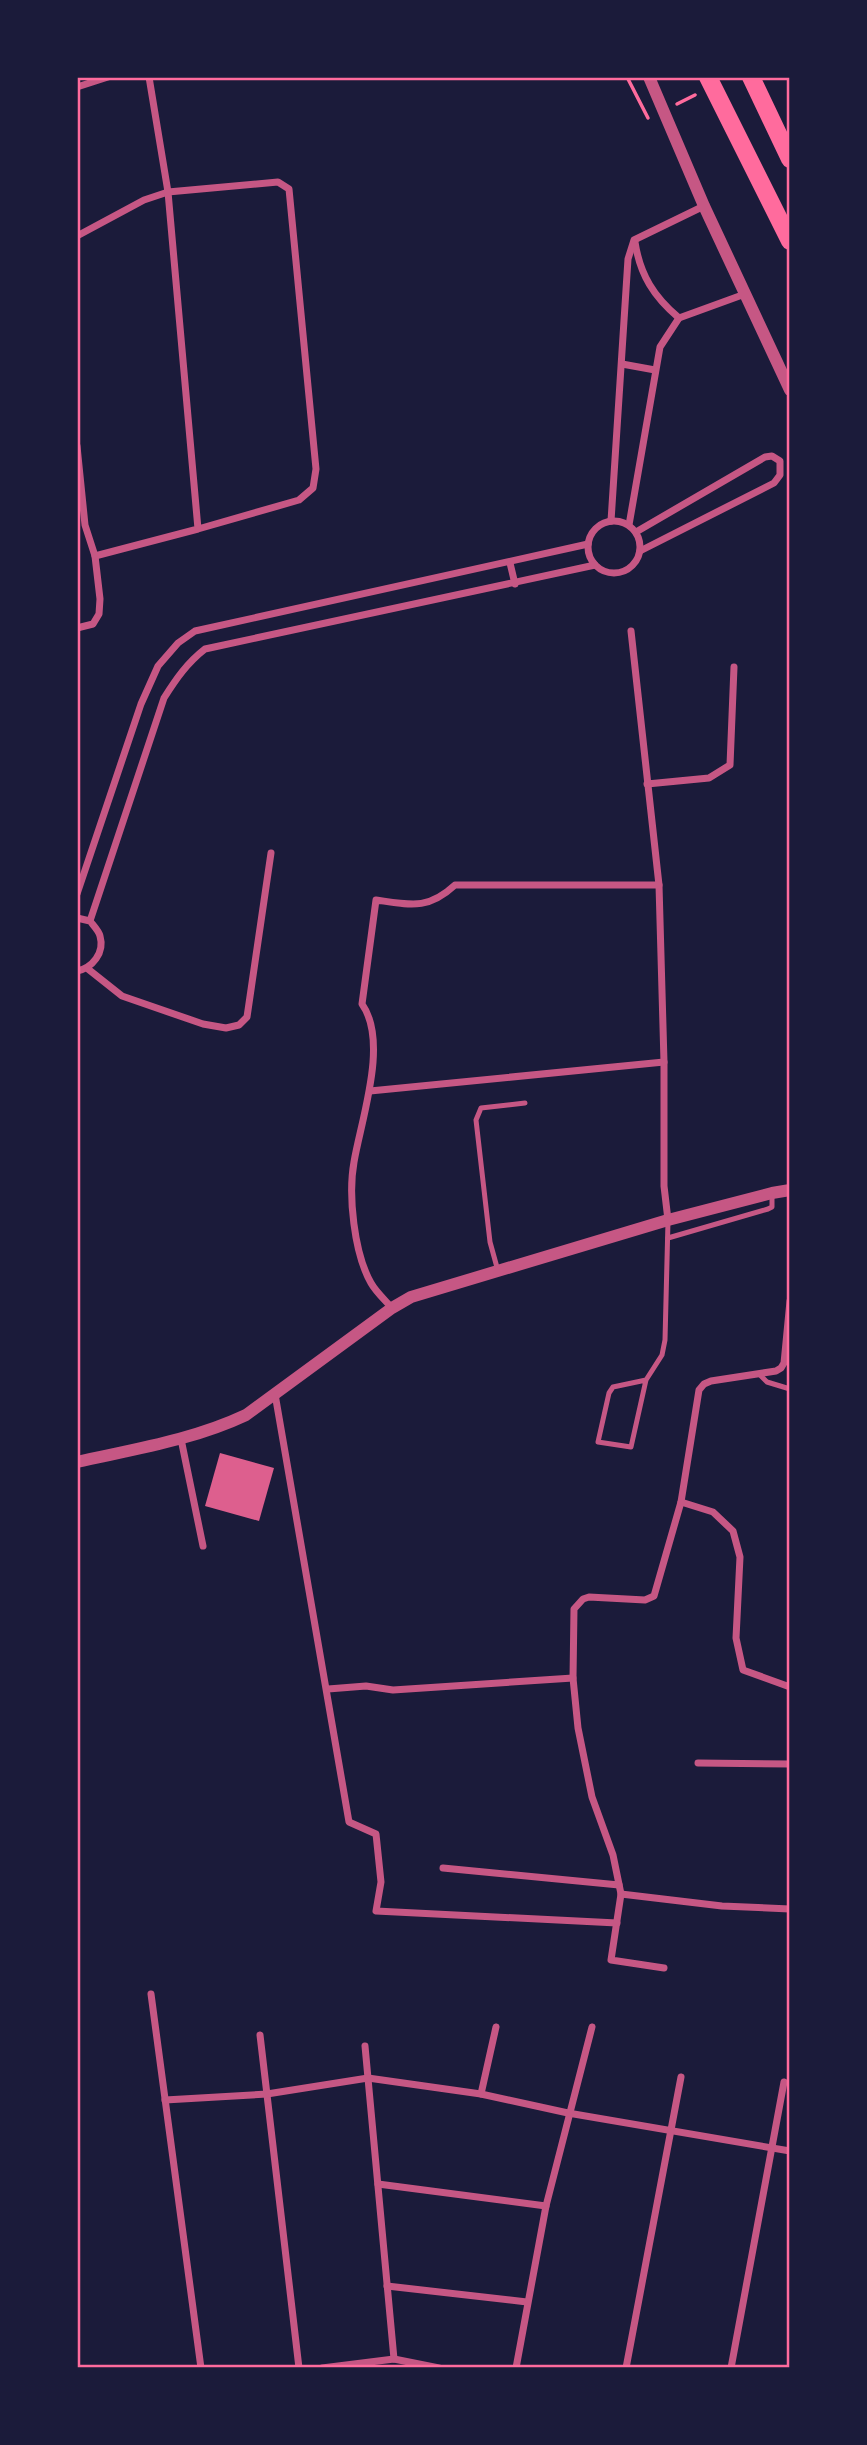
<svg xmlns="http://www.w3.org/2000/svg" width="867" height="2445" viewBox="0 0 867 2445" font-family="Cabin,sans-serif">
  <style>
    .building { fill: #dd5f8e }
    .lines { fill: none; stroke-linecap: round; stroke-linejoin: round }
    .path { stroke: #ff6b9d; stroke-width: 3.5 }
    .service { stroke: #c65784; stroke-width: 5 }
    .minor { stroke: #c65784; stroke-width: 7 }
    .tertiary { stroke: #c65784; stroke-width: 12 }
    .motorway { stroke: #ff6b9d; stroke-width: 18 }
    .neatline { fill: none; stroke: #ff6b9d; stroke-width: 2.5 }
  </style>
  <rect width="100%" height="100%" fill="#1b1b3a"/>
  <!-- building -->
  <polygon class="building" points="220,1453 274,1468 259,1521 205,1506"/>
  <g class="lines">
    <!-- path -->
    <g class="path">
      <polyline points="627,77 648,118"/>
      <polyline points="677,104 695,95"/>
    </g>
    <!-- service -->
    <g class="service">
      <polyline points="668,1238 768,1209 772,1207 772,1193"/>
      <polyline points="498,1271 490,1242 476,1120 481,1108 525,1103"/>
      <polyline points="759,1374 767,1382 790,1389"/>
      <polyline points="646,1380 613,1387 609,1393 598,1442 631,1447 646,1380 662,1355 665,1340 668,1221"/>
    </g>
    <!-- minor -->
    <g class="minor">
      <polyline points="77,87 108,77"/>
      <polyline points="77,236 144,200 168,192 149,77"/>
      <path d="M635,242C640,275 654,297 679,318"/>
      <polyline points="622,364 655,370"/>
      <polyline points="77,446 85,525 95,556 100,599 99,614 93,624 77,628"/>
      <polyline points="611,521 628,259 634,240 704,206"/>
      <circle cx="614" cy="547" r="26"/>
      <polyline points="629,525 660,347 679,318 745,294"/>
      <polyline points="636,532 765,457 772,456 780,461 780,475 774,483 640,551"/>
      <polyline points="95,556 198,529 168,192 278,182 289,189 316,469 313,488 299,500 198,529"/>
      <polyline points="510,563 515,584"/>
      <polyline points="631,631 659,885 664,1062 664,1186 668,1220"/>
      <polyline points="647,784 709,778 730,765 734,667"/>
      <polyline points="77,894 141,704 158,666 178,643 195,631 588,544"/>
      <path d="M77,918L90,921C93,925 99,931 100,936C105,953 92,968 77,971"/>
      <path d="M90,921L164,698C176,679 187,663 205,649L595,565"/>
      <polyline points="88,969 122,996 203,1024 226,1028 239,1025 247,1017 271,853"/>
      <polyline points="370,1091 664,1062"/>
      <path d="M392,1308C385,1300 376,1292 371,1283C354,1253 348,1195 354,1162C361,1120 389,1042 362,1004L376,900C411,905 428,910 455,885H659"/>
      <polyline points="275,1394 349,1822 376,1834 381,1882 376,1911 617,1923"/>
      <polyline points="181,1439 203,1546"/>
      <polyline points="681,1502 713,1512 733,1531 740,1557 736,1638 743,1670 790,1687"/>
      <polyline points="328,1689 366,1686 393,1690 573,1678"/>
      <polyline points="698,1763 790,1764"/>
      <polyline points="443,1868 619,1885"/>
      <polyline points="621,1894 722,1906 790,1909"/>
      <polyline points="664,1968 611,1960 621,1894 613,1855 592,1797 578,1728 573,1678 574,1609 583,1599 589,1597 645,1600 654,1596 681,1502 699,1390 704,1384 711,1381 776,1371 781,1368 784,1363 790,1301"/>
      <polyline points="151,1994 201,2368"/>
      <polyline points="260,2035 299,2368"/>
      <polyline points="365,2046 394,2359"/>
      <polyline points="481,2094 496,2027"/>
      <polyline points="165,2100 267,2094 368,2078 481,2094 568,2113 790,2151"/>
      <polyline points="378,2184 546,2206"/>
      <polyline points="387,2286 527,2302"/>
      <polyline points="322,2368 394,2359 439,2368"/>
      <polyline points="516,2368 546,2206 592,2027"/>
      <polyline points="626,2368 681,2077"/>
      <polyline points="731,2368 784,2082"/>
    </g>
    <!-- tertiary -->
    <g class="tertiary">
      <polyline points="649,77 704,206 790,390"/>
      <path d="M77,1462C135,1449 193,1440 246,1415L392,1308L411,1297L668,1220L772,1193L790,1190"/>
    </g>
    <!-- motorway -->
    <g class="motorway">
      <polyline points="708,77 790,241"/>
      <polyline points="751,77 790,159"/>
    </g>
  </g>
  <!-- border -->
  <rect width="867" height="2445" fill="none" stroke="#1b1b3a" stroke-width="158"/>
  <rect x="79" y="79" width="709" height="2287" class="neatline"/>
</svg>
